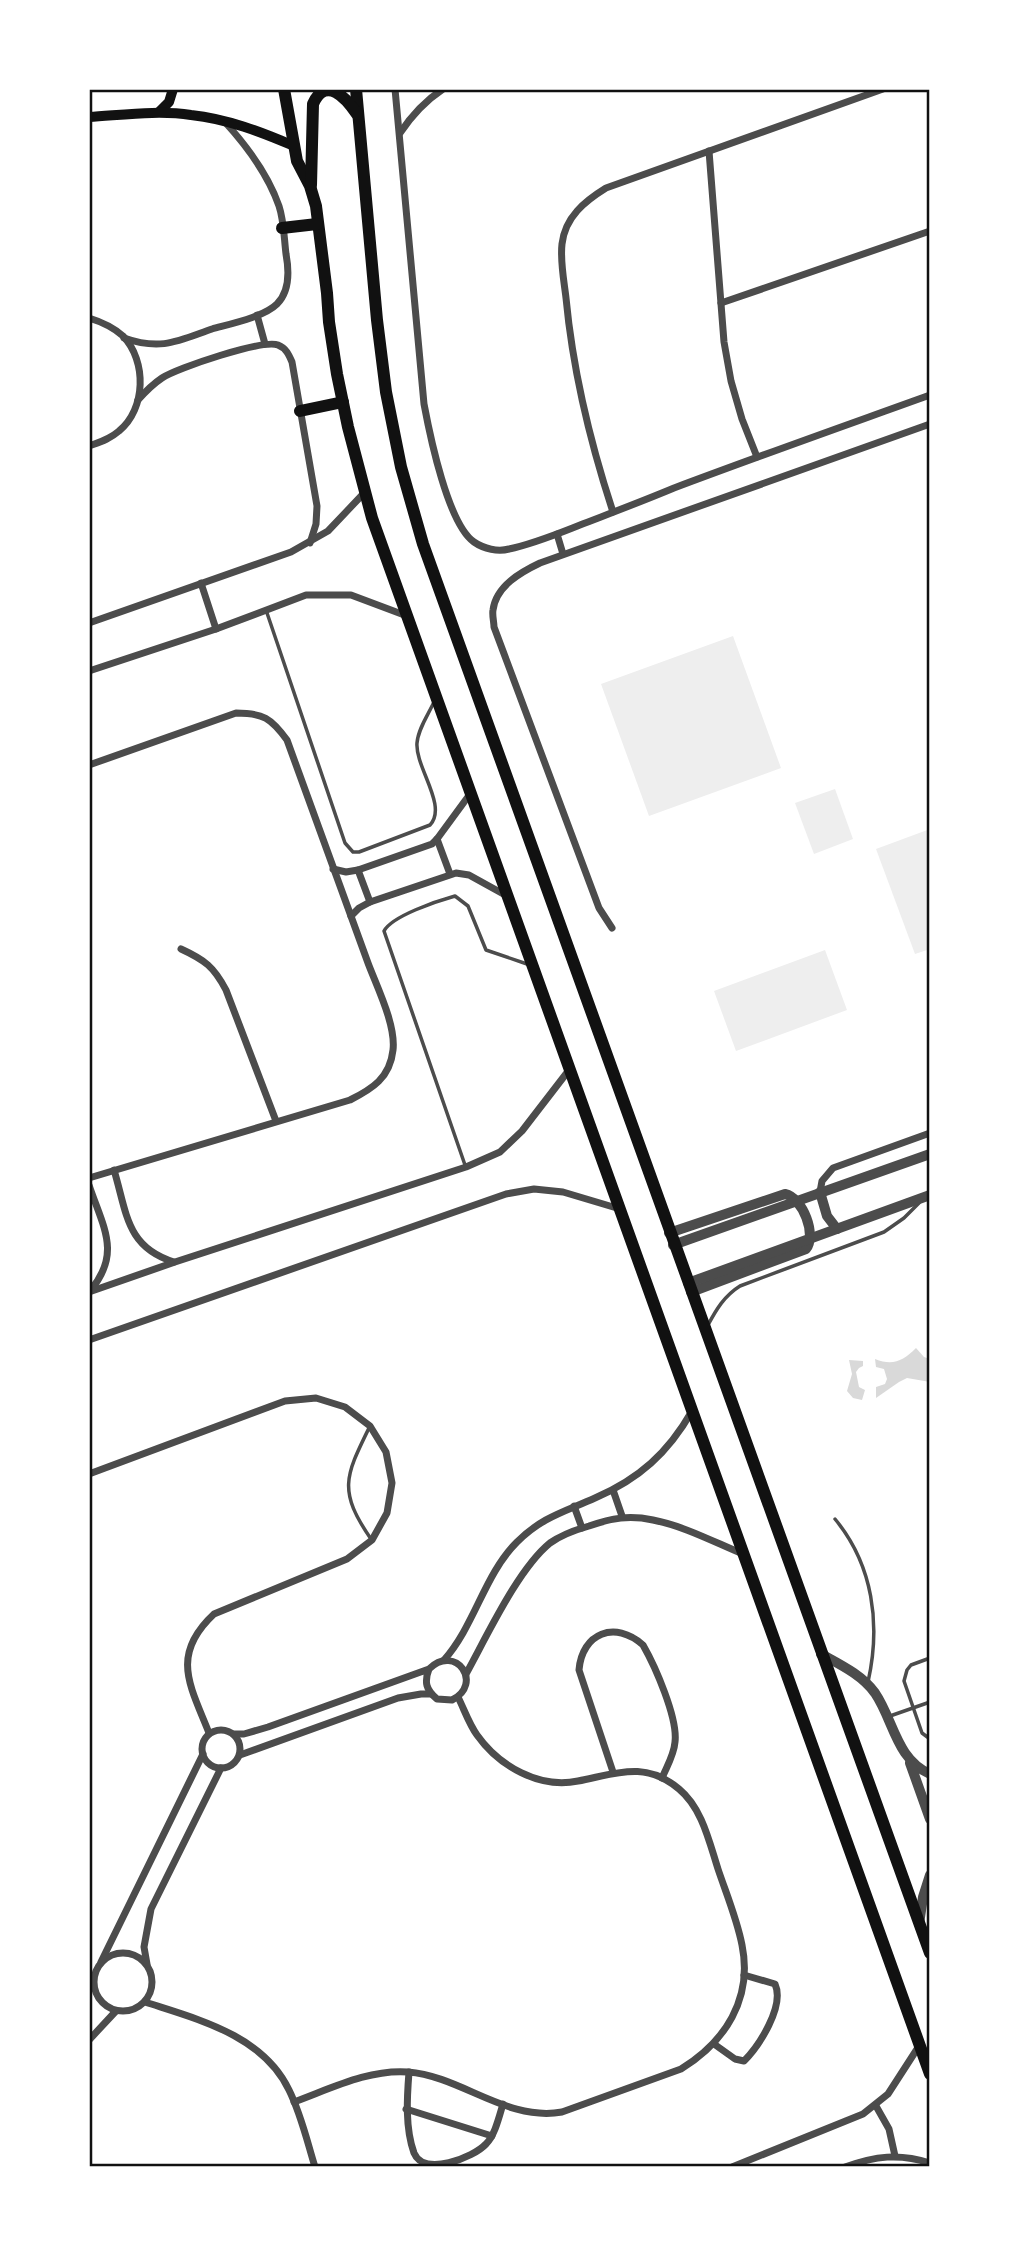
<svg xmlns="http://www.w3.org/2000/svg" width="1019" height="2256" viewBox="0 0 1019 2256" font-family="'PT Sans Narrow',sans-serif">
  <style>
    .green { fill: #eee }
    .water { fill: #d9d9d9 }
    .lines { fill: none; stroke-linecap: round; stroke-linejoin: round }
    .service { stroke: #4c4c4c; stroke-width: 3.5 }
    .minor { stroke: #4c4c4c; stroke-width: 7 }
    .tertiary { stroke: #4c4c4c; stroke-width: 10 }
    .secondary { stroke: #111; stroke-width: 10 }
    .primary { stroke: #111; stroke-width: 12 }
    .neatline { fill: none; stroke: #111; stroke-width: 2.5 }
  </style>
  <rect width="100%" height="100%" fill="#fff"/>
  <!-- green -->
  <g class="green">
    <polygon points="733,636 781,768 649,816 601,684"/>
    <polygon points="835,789 853,839 814,854 795,803"/>
    <polygon points="930,829 930,949 915,954 876,849"/>
    <polygon points="825,950 847,1010 736,1051 714,991"/>
  </g>
  <!-- water -->
  <g class="water">
    <path d="M916,1348L924,1357L930,1359V1382L907,1378L899,1382L876,1398V1387L885,1384L887,1379L884,1369L876,1367L875,1359C893,1366 903,1361 916,1348Z"/>
    <polygon points="849,1360 863,1361 863,1366 859,1368 856,1372 859,1387 865,1390 862,1400 853,1398 847,1391 852,1374"/>
  </g>
  <g class="lines">
    <!-- service -->
    <g class="service">
      <path d="M266,610L345,843L353,852H359L430,825C448,806 415,767 417,743C418,729 428,715 434,702"/>
      <path d="M465,1165L384,931C392,916 437,901 455,896L468,906L486,950L527,964"/>
      <path d="M708,1325C716,1310 724,1296 740,1286L884,1232L904,1218L919,1203"/>
      <path d="M369,1428C345,1477 338,1491 371,1539"/>
      <path d="M835,1519C873,1565 881,1624 868,1682"/>
      <polyline points="930,1658 911,1665 907,1670 904,1681 922,1733 930,1739"/>
      <polyline points="890,1716 930,1702"/>
    </g>
    <!-- minor -->
    <g class="minor">
      <path d="M395,89L424,404C430,436 448,524 474,542C484,549 498,552 509,549C533,544 557,534 580,525C611,513 643,501 674,488C759,456 844,426 930,395"/>
      <path d="M400,133C412,115 425,101 443,89"/>
      <polyline points="709,151 724,342 731,381 742,419 757,457"/>
      <polyline points="721,303 930,231"/>
      <polyline points="257,315 265,344"/>
      <path d="M89,318C102,322 113,327 123,336C147,361 146,409 119,431C110,439 100,442 89,446"/>
      <path d="M124,338C161,351 178,341 212,329C230,324 264,317 277,304C290,291 289,270 286,254C284,238 284,221 279,206C268,174 246,145 224,121"/>
      <path d="M138,400C145,392 153,384 162,378C177,368 263,339 278,345C286,348 289,355 292,362L317,506L316,524L310,543"/>
      <path d="M613,512C590,442 573,372 566,298C564,281 560,261 562,244C565,217 585,201 606,188L883,89"/>
      <polyline points="557,534 563,554"/>
      <polyline points="201,583 216,629"/>
      <polyline points="89,623 291,552 328,531 365,492"/>
      <polyline points="89,671 216,629 306,595 351,595 407,616"/>
      <path d="M89,765L236,713C263,713 271,718 287,740C314,815 341,888 368,963C377,987 396,1025 393,1050C390,1078 372,1089 350,1100L89,1178"/>
      <polyline points="437,839 450,874"/>
      <polyline points="333,869 346,872 358,870 432,844 437,839 470,794"/>
      <polyline points="358,870 370,902"/>
      <polyline points="351,916 359,908 370,902 456,873 469,875 507,896"/>
      <path d="M612,928L599,908L494,627C494,622 492,615 493,610C496,586 521,572 540,563L930,424"/>
      <path d="M181,949C205,960 214,967 226,990L276,1121"/>
      <path d="M114,1170C127,1213 126,1247 174,1262"/>
      <path d="M89,1185C103,1227 122,1253 90,1291"/>
      <polyline points="820,1192 822,1181 833,1168 930,1133"/>
      <polyline points="89,1292 175,1262 466,1167 500,1152 522,1131 569,1070"/>
      <polyline points="89,1340 506,1194 534,1189 563,1192 620,1209"/>
      <path d="M89,1474L285,1401L316,1398L345,1407L370,1426L386,1452L392,1483L387,1513L372,1540L347,1559L214,1614C170,1655 190,1685 209,1733"/>
      <polyline points="613,1490 622,1516"/>
      <polyline points="574,1506 582,1528"/>
      <path d="M444,1660C475,1625 484,1575 517,1542C542,1517 564,1512 595,1498C639,1479 668,1453 692,1411"/>
      <path d="M466,1674C487,1636 518,1569 550,1543C563,1534 575,1530 589,1526C612,1518 629,1515 653,1520C684,1526 714,1542 743,1554"/>
      <circle cx="221" cy="1749" r="19"/>
      <path d="M234,1734H244L268,1727L429,1669C456,1643 484,1684 452,1700L437,1699C426,1690 424,1682 429,1669"/>
      <polyline points="240,1755 398,1698 421,1694 431,1694"/>
      <path d="M613,1772L579,1670C582,1633 615,1620 643,1645C655,1666 678,1718 675,1742C674,1755 667,1766 662,1778"/>
      <circle cx="123" cy="1982" r="29"/>
      <polyline points="101,1962 203,1754"/>
      <polyline points="147,1964 144,1947 151,1909 221,1768"/>
      <path d="M145,2002C197,2019 263,2035 289,2090C301,2114 307,2141 315,2167"/>
      <polyline points="89,2040 116,2011"/>
      <path d="M714,2044L735,2059L744,2061C759,2046 785,2006 775,1984L744,1975"/>
      <path d="M409,2072C407,2097 405,2128 414,2153C424,2177 473,2158 486,2144C495,2135 499,2117 503,2104"/>
      <path d="M294,2102C330,2089 369,2069 408,2072C461,2076 507,2122 562,2112L681,2069C725,2042 753,1999 742,1945C737,1919 726,1893 718,1869C709,1841 702,1808 679,1789C645,1760 615,1774 578,1781C539,1789 499,1766 477,1735C469,1724 464,1709 458,1697"/>
      <polyline points="876,2106 889,2129 895,2156"/>
      <polyline points="406,2109 492,2136"/>
      <polyline points="732,2167 863,2114 888,2094 919,2046"/>
      <path d="M845,2167C875,2156 899,2153 930,2163"/>
    </g>
    <!-- tertiary -->
    <g class="tertiary">
      <polyline points="820,1192 827,1216 837,1229"/>
      <path d="M669,1233L785,1194C803,1198 817,1235 806,1249L691,1292"/>
      <polyline points="673,1245 930,1154"/>
      <polyline points="688,1283 930,1195"/>
      <path d="M821,1654C841,1665 862,1675 875,1693C894,1721 896,1759 930,1774"/>
      <polyline points="910,1763 930,1819"/>
      <polyline points="919,1924 923,1897 930,1875"/>
    </g>
    <!-- secondary -->
    <g class="secondary">
      <polyline points="159,112 169,102 173,89"/>
      <path d="M89,117C123,115 158,110 191,115C228,119 261,132 294,146"/>
    </g>
    <!-- primary -->
    <g class="primary">
      <polyline points="284,89 297,161 310,186 316,206 327,293 329,322 337,374 348,427 372,518 930,2074"/>
      <polyline points="356,89 377,320 386,392 401,467 423,544 930,1953"/>
      <path d="M311,185L313,104C326,75 346,98 357,114"/>
      <polyline points="282,228 317,224"/>
      <polyline points="300,411 343,402"/>
    </g>
  </g>
  <!-- border -->
  <rect width="1019" height="2256" fill="none" stroke="#ffffff" stroke-width="182"/>
  <rect x="91" y="91" width="837" height="2074" class="neatline"/>
</svg>
